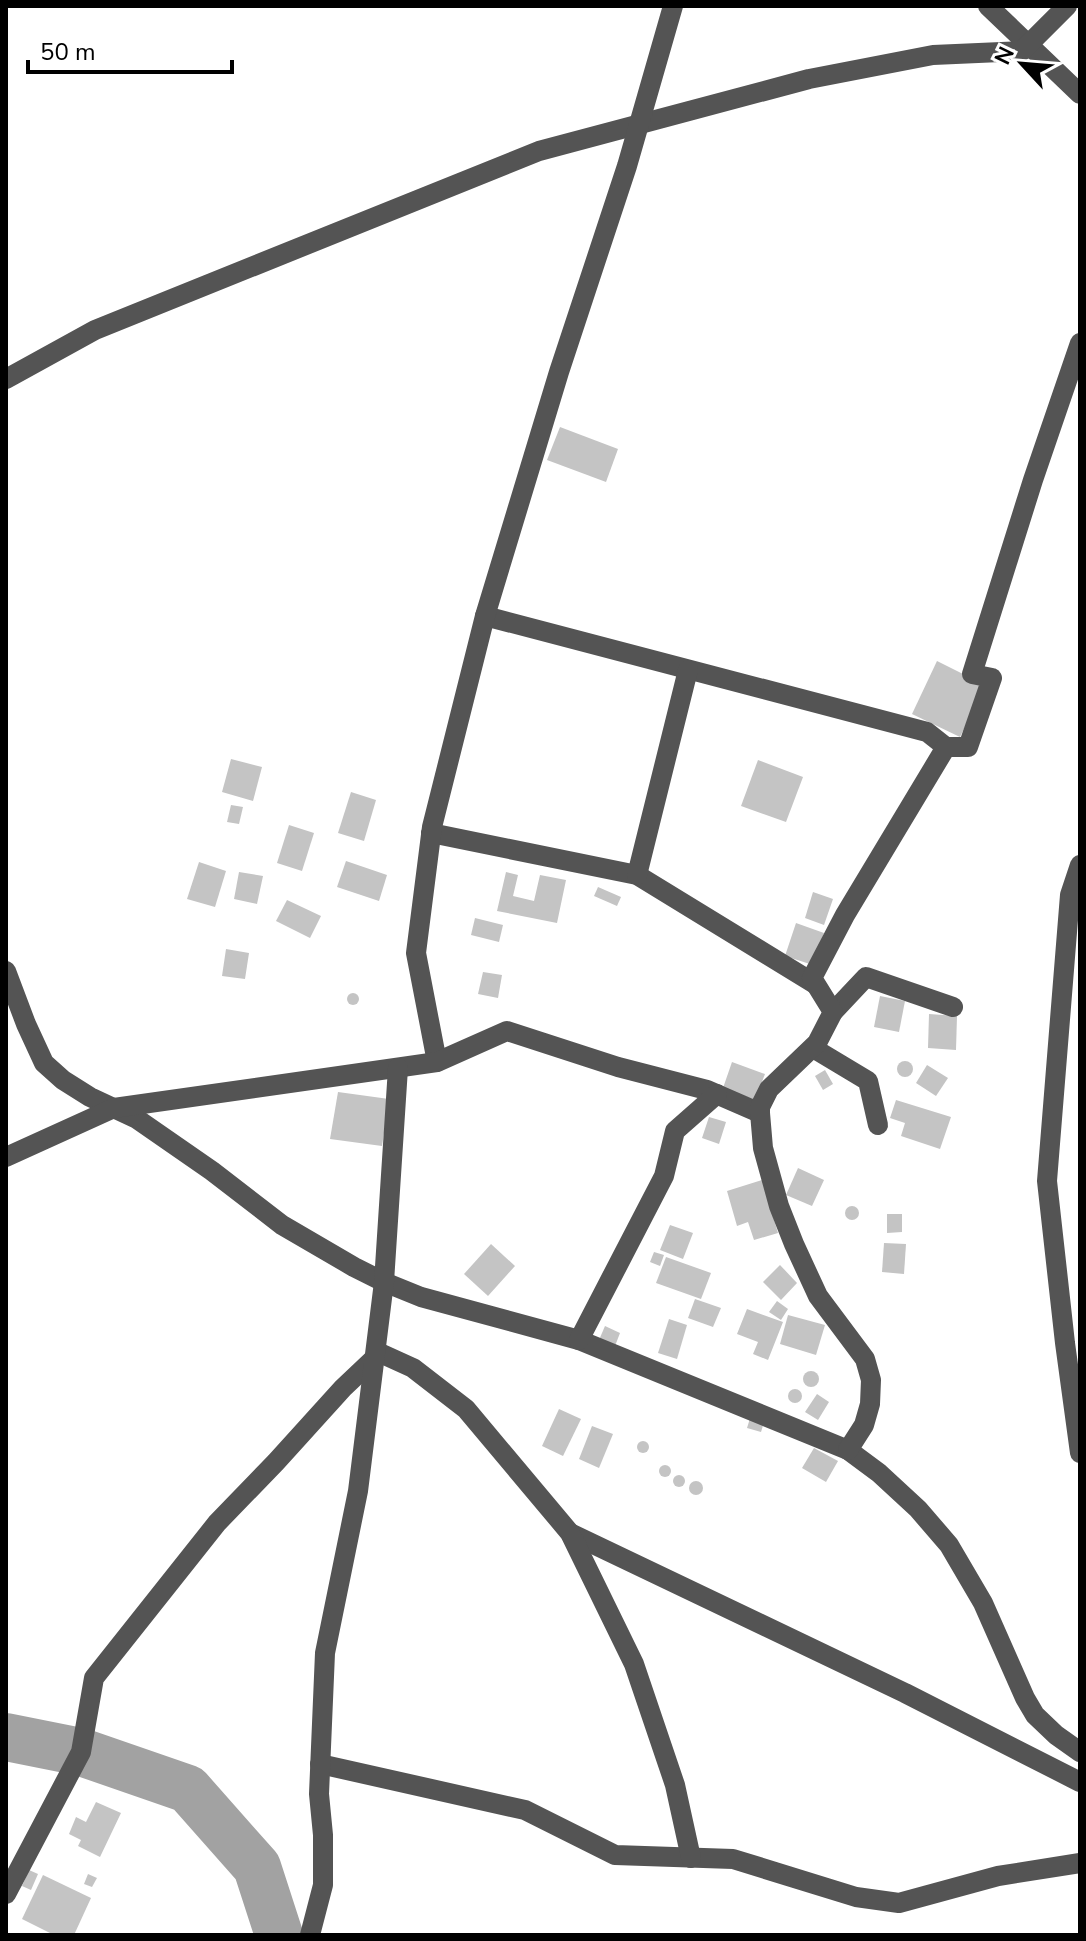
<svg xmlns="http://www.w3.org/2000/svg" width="1086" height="1941" viewBox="0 0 1086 1941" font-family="'Nunito Sans',sans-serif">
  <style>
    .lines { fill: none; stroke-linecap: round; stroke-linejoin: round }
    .river { stroke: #a2a2a2; stroke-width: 48 }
    .building { fill: #c4c4c4 }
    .minor { stroke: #545454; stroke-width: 20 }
  </style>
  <rect width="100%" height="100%" fill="#fff"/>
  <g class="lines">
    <!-- river -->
    <polyline class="river" points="6,1737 81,1752 188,1789 257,1867 279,1935"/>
  </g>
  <!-- building -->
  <g class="building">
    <polygon points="560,427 618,449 606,482 547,460"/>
    <polygon points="937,661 985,685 960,737 912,714"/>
    <polygon points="231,759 262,767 253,801 222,792"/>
    <polygon points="758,760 803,777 786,822 741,806"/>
    <polygon points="351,792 376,800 364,841 338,833"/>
    <polygon points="231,805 243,807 239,824 227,822"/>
    <polygon points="289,825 314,833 302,871 277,863"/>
    <polygon points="346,861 387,875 379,901 337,887"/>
    <polygon points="199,862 226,871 215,907 187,899"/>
    <polygon points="239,872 263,876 257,904 234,899"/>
    <polygon points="506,872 518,875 513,896 534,901 540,875 566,880 557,923 497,911"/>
    <polygon points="598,887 621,897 617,906 594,896"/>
    <polygon points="813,892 833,899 824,925 805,918"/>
    <polygon points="287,900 321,916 310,938 276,921"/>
    <polygon points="475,918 503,925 499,942 471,935"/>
    <polygon points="796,923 824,933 813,965 785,956"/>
    <polygon points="226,949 249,953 245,979 222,976"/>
    <polygon points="483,972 502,975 498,998 478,994"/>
    <circle cx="353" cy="999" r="6"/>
    <polygon points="880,996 905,1001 899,1032 874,1027"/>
    <polygon points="929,1014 957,1016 956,1050 928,1048"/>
    <circle cx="905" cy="1069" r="8"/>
    <polygon points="732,1062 765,1074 755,1100 723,1088"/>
    <polygon points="927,1065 948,1078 936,1096 916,1083"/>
    <polygon points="825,1070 833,1084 823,1090 815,1076"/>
    <polygon points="338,1092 389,1099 382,1146 330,1139"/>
    <polygon points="896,1100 951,1117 940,1149 901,1136 905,1123 890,1118"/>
    <polygon points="709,1117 726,1122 719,1144 702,1138"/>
    <polygon points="798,1168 824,1180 812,1206 786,1195"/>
    <polygon points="762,1180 778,1233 754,1240 748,1222 737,1226 727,1191"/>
    <circle cx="852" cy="1213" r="7"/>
    <polygon points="887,1214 902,1214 902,1232 887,1233"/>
    <polygon points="670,1225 693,1233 683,1259 660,1250"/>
    <polygon points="884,1243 906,1244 904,1274 882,1272"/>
    <polygon points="491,1244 515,1266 488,1296 464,1274"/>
    <polygon points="654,1252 664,1255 660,1266 650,1262"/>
    <polygon points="666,1257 711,1273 701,1299 656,1283"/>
    <polygon points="780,1265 797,1283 781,1300 763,1282"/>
    <polygon points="695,1299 721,1308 713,1327 688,1318"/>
    <polygon points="777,1301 788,1309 781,1320 769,1312"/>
    <polygon points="747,1309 783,1322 768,1360 753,1354 758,1342 737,1334"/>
    <polygon points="788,1315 825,1325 816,1355 780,1344"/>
    <polygon points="669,1319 687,1325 677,1359 658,1353"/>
    <polygon points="605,1326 620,1333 615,1346 599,1340"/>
    <circle cx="811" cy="1379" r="8"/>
    <circle cx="795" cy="1396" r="7"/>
    <polygon points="817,1394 829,1402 818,1420 805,1412"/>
    <polygon points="559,1409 581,1419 563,1456 542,1446"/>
    <polygon points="751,1415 765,1419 761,1432 747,1428"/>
    <polygon points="592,1426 613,1434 599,1468 579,1459"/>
    <circle cx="643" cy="1447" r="6"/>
    <polygon points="814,1448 838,1461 826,1482 802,1468"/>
    <circle cx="665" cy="1471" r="6"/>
    <circle cx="679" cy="1481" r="6"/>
    <circle cx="696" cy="1488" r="7"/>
    <polygon points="96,1802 121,1813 100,1857 78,1846 81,1840 69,1834 76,1817 86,1822"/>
    <polygon points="29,1870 38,1874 31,1890 22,1886"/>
    <polygon points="88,1874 97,1878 92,1887 84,1884"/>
    <polygon points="43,1875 91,1898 74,1935 54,1935 22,1919"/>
  </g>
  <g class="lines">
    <!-- minor -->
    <g class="minor">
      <polyline points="988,6 1080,94"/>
      <polyline points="6,379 95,330 539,151 809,79 933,55 1022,51 1067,6"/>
      <polyline points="485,616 927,732 946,747"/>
      <polyline points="431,833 637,875 815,984"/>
      <polyline points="1080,865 1070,895 1047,1181 1065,1343 1080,1453"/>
      <polyline points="637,875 688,670"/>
      <polyline points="6,971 26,1024 44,1063 63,1080 90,1097 137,1119 212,1171 282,1225 354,1267 384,1282 421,1297 579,1340 848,1450 879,1473 918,1509 949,1545 983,1603 1025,1698 1035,1715 1056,1735 1080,1752"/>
      <polyline points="833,1012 866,977 953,1007"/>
      <polyline points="813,1048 868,1081 878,1125"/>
      <polyline points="437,1062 416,953 432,827 485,616 559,372 627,166 673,6"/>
      <polyline points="6,1157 114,1108 437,1062 507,1031 618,1067 707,1090 760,1113"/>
      <polyline points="579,1340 664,1176 675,1131 717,1094"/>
      <polyline points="848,1450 864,1425 870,1404 871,1380 865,1359 818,1296 794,1244 779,1206 763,1148 760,1113 760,1107 769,1089 817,1043 833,1012 812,978 845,915 946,747 968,747 992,678 972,674 1033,480 1080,343"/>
      <polyline points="570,1533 905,1693 1080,1782"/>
      <polyline points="320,1764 525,1810 615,1855 733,1859 856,1897 899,1903 998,1876 1080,1863"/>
      <polyline points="6,1894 81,1752 94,1678 217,1523 276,1462 343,1388 380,1353 413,1368 466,1409 570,1533 634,1664 675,1785 691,1858"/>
      <polyline points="310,1935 323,1885 323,1835 319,1794 325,1653 358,1491 384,1282 398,1068"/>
    </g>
  </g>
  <!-- border -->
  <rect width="1086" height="1941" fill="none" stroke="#000000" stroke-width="16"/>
  <!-- north arrow -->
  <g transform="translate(1022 64) rotate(296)" stroke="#ffffff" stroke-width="6" paint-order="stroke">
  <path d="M0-6L14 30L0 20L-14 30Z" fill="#000000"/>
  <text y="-12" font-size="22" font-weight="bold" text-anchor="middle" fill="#000000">N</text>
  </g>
  <!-- scale -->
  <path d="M28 60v12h204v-12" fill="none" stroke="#000000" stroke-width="4"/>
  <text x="40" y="60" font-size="24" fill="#000000" stroke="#ffffff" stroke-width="6" paint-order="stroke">50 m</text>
</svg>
